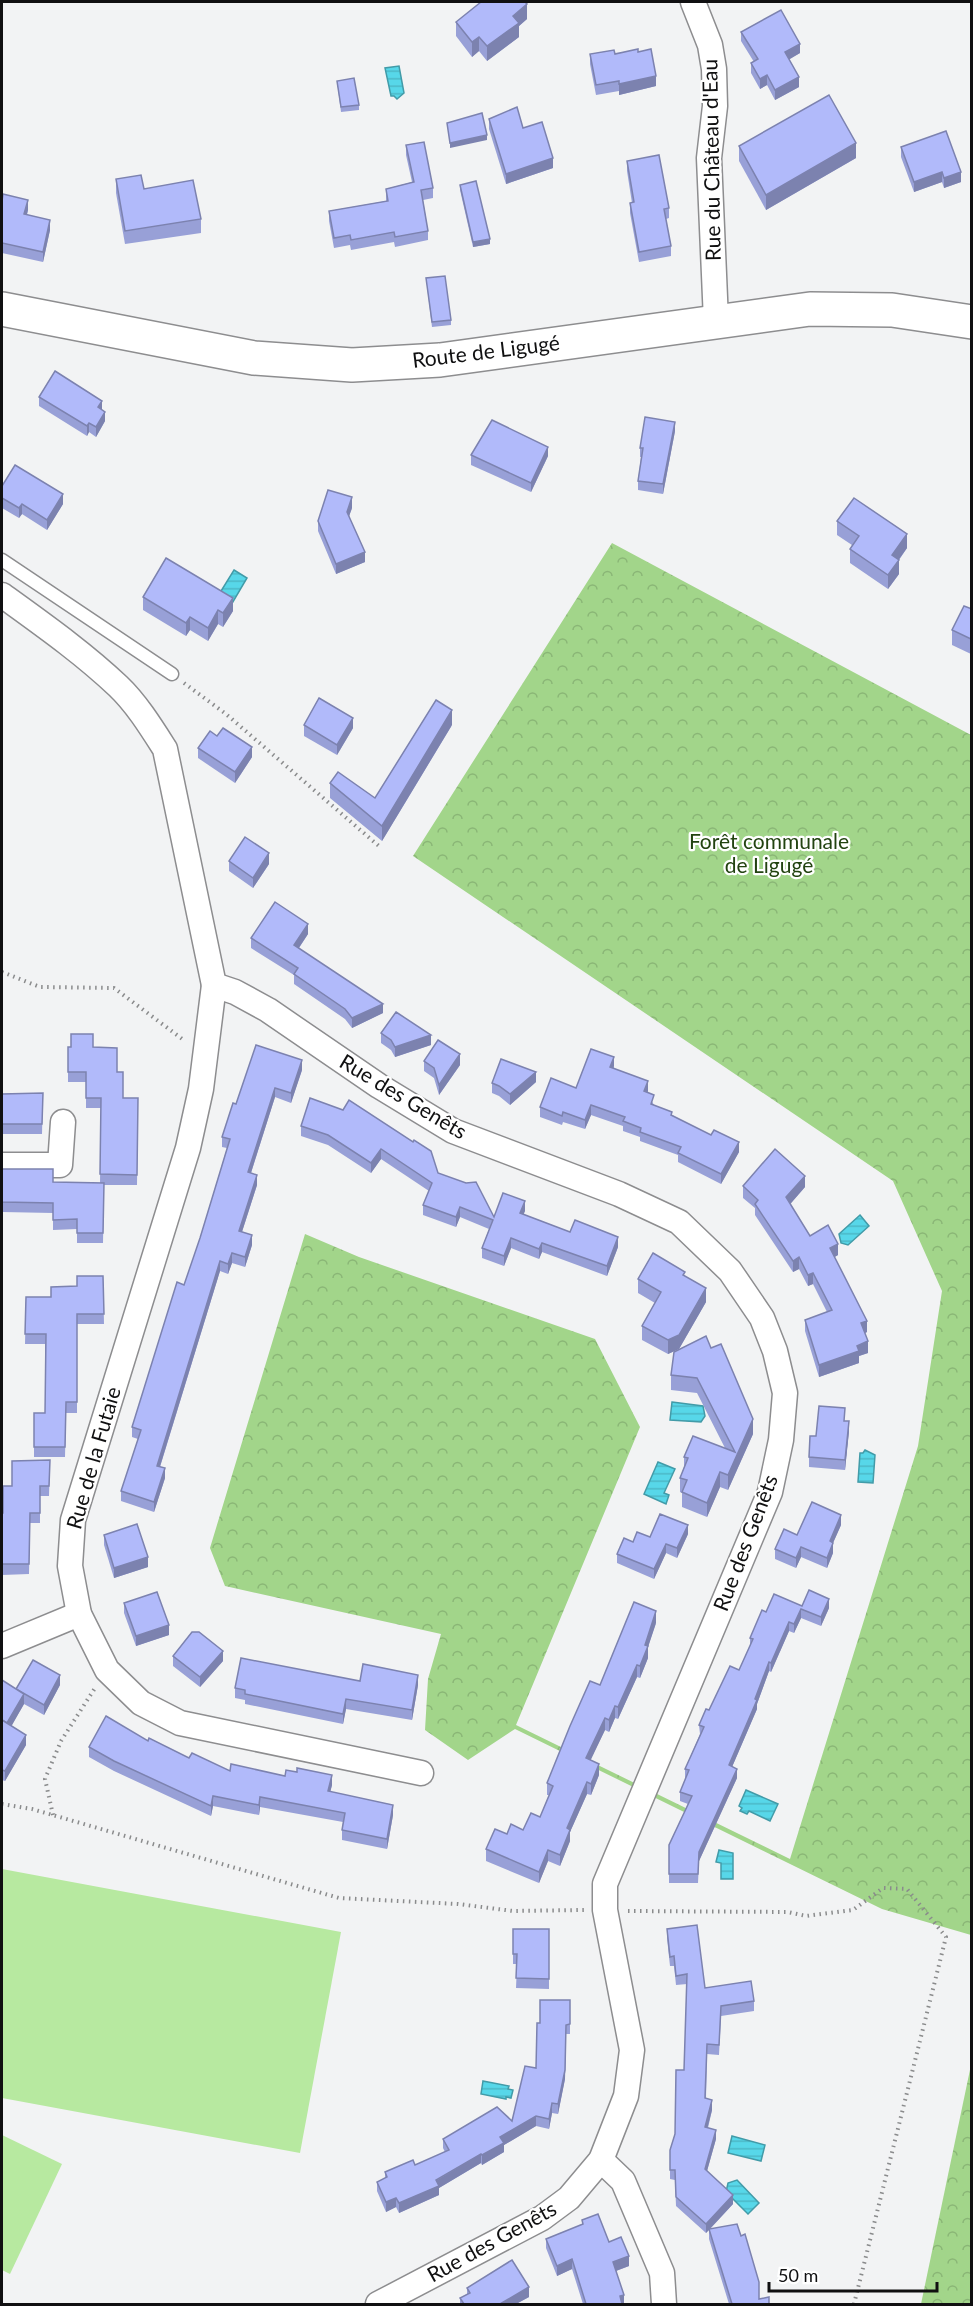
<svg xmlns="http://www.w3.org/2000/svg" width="973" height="2306" viewBox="0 0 973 2306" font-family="Lato,sans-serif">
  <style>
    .green { fill: #b7e9a0 }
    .forest { fill: url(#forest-crowns) }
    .water { fill: url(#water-rules); stroke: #429ba8; stroke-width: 1.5 }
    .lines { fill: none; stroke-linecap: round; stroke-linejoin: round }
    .lane-casing { stroke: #8d8d8f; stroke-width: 15 }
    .street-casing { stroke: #8d8d8f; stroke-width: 27 }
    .secondary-casing { stroke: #8d8d8f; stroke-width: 36 }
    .path { stroke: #8a8b8c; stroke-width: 4; stroke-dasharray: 1.5 4.5; stroke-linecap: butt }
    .lane { stroke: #fff; stroke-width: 12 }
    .street { stroke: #fff; stroke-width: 24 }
    .secondary { stroke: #fff; stroke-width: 33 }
    .wall { fill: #98a0d7 }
    .shaded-wall { fill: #7c82af }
    .building { fill: #b1bafa; stroke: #7c82af; stroke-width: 1.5 }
    .labels { text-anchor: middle; stroke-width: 4.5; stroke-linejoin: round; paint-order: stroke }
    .street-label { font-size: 21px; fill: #101011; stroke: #fff }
    .park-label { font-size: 21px; fill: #224310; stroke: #fff }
  </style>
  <defs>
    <pattern id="forest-crowns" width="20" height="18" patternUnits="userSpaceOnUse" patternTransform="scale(1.5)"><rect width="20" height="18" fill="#a2d58a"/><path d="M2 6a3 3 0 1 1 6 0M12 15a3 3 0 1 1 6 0" fill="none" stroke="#8ab676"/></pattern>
    <pattern id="water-rules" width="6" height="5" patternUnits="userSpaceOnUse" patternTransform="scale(1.5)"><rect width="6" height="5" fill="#57d7e9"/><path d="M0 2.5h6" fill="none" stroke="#4bb8c7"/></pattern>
  </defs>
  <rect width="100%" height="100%" fill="#f2f3f4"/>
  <!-- green -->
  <g class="green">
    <polygon points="2,1869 341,1932 300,2153 2,2098"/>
    <polygon points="2,2135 62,2164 10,2274 2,2270"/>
  </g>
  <!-- forest -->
  <g class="forest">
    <polygon points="612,543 971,735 971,1935 882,1909 515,1729 468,1760 425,1730 428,1679 441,1634 225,1586 210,1548 305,1234 359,1257 595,1339 640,1427 516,1725 790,1859 918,1446 942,1291 893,1181 413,856"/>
    <polygon points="971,2065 971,2304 921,2304"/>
  </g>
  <!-- water -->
  <g class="water">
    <polygon points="399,66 404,93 397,99 394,96 391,96 385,68"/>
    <polygon points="234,570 247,578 227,612 213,604"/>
    <polygon points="860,1215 869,1226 848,1245 841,1243 839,1234"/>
    <polygon points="672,1402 703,1406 705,1416 701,1422 670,1420"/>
    <polygon points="865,1450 875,1455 873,1483 858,1482 860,1453 863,1453"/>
    <polygon points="658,1462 675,1469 664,1493 669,1495 666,1504 644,1494"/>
    <polygon points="746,1790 778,1804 770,1821 749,1811 747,1814 740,1811 742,1808 739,1806"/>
    <polygon points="719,1850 733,1853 733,1879 721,1879 721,1863 716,1862"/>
    <polygon points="483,2081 509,2086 508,2089 513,2090 511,2098 506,2097 506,2099 481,2094"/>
    <polygon points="732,2136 765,2145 761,2161 728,2153"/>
    <polygon points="737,2180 759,2203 748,2214 726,2192 728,2183"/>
  </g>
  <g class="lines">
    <defs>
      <polyline id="lane" points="2,560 172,674"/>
      <g id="street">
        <polyline points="693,2 710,45 714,69 715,106 709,158 716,321"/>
        <path d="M2,595C42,624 82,652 118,686C136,703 151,727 165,749L214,985L235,992L268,1010L379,1086L453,1131L619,1194L679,1222L730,1271L762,1318L775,1351L785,1393L781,1440L770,1492L605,1884V1910L632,2050L626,2096L601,2160L569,2198L542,2218L378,2304"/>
        <polyline points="214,985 201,1089 188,1148 73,1520 70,1566 79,1614 107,1670 141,1703 180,1723 421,1773"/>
        <polyline points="2,1165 60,1165 63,1122"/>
        <polyline points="2,1646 79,1614"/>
        <polyline points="601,2160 623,2181 662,2273 664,2304"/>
      </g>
      <polyline id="secondary" points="2,309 254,358 352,365 440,360 810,309 892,310 972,322"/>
    </defs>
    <!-- lane casing -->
    <use href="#lane" class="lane-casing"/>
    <!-- street casing -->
    <use href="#street" class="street-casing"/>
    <!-- secondary casing -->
    <use href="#secondary" class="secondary-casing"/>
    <!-- path -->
    <g class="path">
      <polyline points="184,683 226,714 380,847"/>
      <polyline points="2,972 40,987 114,988 185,1041"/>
      <polyline points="2,1804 32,1809 339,1898 458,1904 513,1911 584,1910"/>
      <polyline points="53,1815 45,1779 61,1741 95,1688"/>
      <polyline points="628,1911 788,1912 806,1916 853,1910 883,1888 907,1889 946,1937 854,2304"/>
    </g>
    <!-- lane -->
    <use href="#lane" class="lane"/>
    <!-- street -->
    <use href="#street" class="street"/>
    <!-- secondary -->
    <use href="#secondary" class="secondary"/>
  </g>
  <!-- wall -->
  <g class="wall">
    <polygon points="527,19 519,26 519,37 487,61 479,51 472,57 456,36 456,22"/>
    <polygon points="741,32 800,53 789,59 799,87 775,100 767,85 760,89 751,73 751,63 754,62 741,41"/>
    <polygon points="638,52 656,86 619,95 619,91 596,95 590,64 590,54"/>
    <polygon points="337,81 359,105 359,110 341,112"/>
    <polygon points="489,119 523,128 553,168 506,184 489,129"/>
    <polygon points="406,145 433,188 433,198 423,200 428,231 428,240 395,247 394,242 351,250 350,245 334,248 329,221 329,211 386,201 386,189 412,182 406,155"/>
    <polygon points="739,146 856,158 766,210 739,161"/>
    <polygon points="901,147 961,182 944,188 942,182 914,192 901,157"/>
    <polygon points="627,161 669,208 669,218 666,219 671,246 671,256 639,262 630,213 630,203 632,203 627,171"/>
    <polygon points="116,179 144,189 201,219 201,233 125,244 116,193"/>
    <polygon points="460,185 490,244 473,247 460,190"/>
    <polygon points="2,201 28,210 27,215 50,230 43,262 2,253"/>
    <polygon points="426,278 451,320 451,325 432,327"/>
    <polygon points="39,397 102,410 105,421 96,437 89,432 87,436 39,406"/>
    <polygon points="675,431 663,494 638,490 638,481 641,457 640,457 640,448"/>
    <polygon points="471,455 548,456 531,492 471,465"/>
    <polygon points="2,486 63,504 47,530 22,514 19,518 2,508"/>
    <polygon points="352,508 349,516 365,562 336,574 318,531 318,521"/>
    <polygon points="837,521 907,548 899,560 899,574 888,589 850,563 850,549 852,545 837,535"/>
    <polygon points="143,597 233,611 223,627 218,624 208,641 190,630 186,636 143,610"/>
    <polygon points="972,609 972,653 971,654 952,645 952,630"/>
    <polygon points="304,725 353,728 337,755 304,736"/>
    <polygon points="452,725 382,841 330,798 330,783 375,798"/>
    <polygon points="217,736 252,757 235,783 198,758 198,748"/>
    <polygon points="229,861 269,864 253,888 229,871"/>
    <polygon points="308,934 299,948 383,1013 352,1028 345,1019 294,984 294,975 251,948 251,938"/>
    <polygon points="381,1033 431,1045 395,1057 391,1050 381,1043"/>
    <polygon points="68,1047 93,1047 117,1072 123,1098 138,1098 137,1185 104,1185 103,1243 77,1243 77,1229 53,1230 53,1213 2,1212 2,1169 53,1182 100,1183 101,1108 86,1108 86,1082 68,1082"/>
    <polygon points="424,1061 460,1065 439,1095 434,1078 424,1071"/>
    <polygon points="614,1066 614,1068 648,1091 647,1092 654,1105 739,1152 721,1184 678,1162 678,1155 640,1141 640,1137 623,1131 623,1126 591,1115 585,1129 563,1122 562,1125 540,1117 540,1107"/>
    <polygon points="302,1070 291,1103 275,1097 251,1173 257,1185 242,1232 252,1245 245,1267 232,1263 228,1274 220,1271 160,1467 165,1478 154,1512 121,1501 121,1491 138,1439 132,1437 132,1427 184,1285 200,1238 227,1148 222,1147 222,1137 236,1104"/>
    <polygon points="536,1082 510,1105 499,1096 492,1093 492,1083"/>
    <polygon points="43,1093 42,1134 2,1134 2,1094"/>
    <polygon points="310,1098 438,1173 494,1217 525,1211 523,1214 570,1232 618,1247 607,1276 542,1252 539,1259 511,1248 504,1266 482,1258 482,1248 489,1229 460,1217 456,1227 423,1215 423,1205 429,1191 381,1159 371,1173 328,1145 301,1136 301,1126"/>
    <polygon points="743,1186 805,1187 790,1204 810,1236 838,1255 834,1257 867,1332 865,1333 868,1353 859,1356 859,1363 819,1377 805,1331 805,1320 827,1312 813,1284 808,1286 799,1269 793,1272 755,1215 755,1208 743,1198"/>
    <polygon points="103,1276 104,1324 77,1324 77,1413 66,1413 65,1457 34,1457 34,1413 45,1413 45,1344 25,1344 26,1297 51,1297"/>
    <polygon points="685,1276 706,1302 679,1349 668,1354 642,1340 642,1326 655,1303 638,1293 638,1279"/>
    <polygon points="674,1352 753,1434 728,1490 720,1487 707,1517 682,1507 682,1493 680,1492 680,1478 684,1467 684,1457 725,1448 697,1393 671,1390 671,1375"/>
    <polygon points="845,1421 849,1431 845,1470 809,1467 809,1457 816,1436"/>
    <polygon points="50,1460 49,1496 40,1496 40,1523 30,1523 29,1574 2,1575 2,1513 3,1513 12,1486"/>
    <polygon points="841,1525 833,1543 833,1553 827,1568 801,1557 796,1568 775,1559 775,1549 797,1535"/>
    <polygon points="688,1534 677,1558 666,1553 654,1579 617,1563 617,1554 633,1542"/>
    <polygon points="104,1535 148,1567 114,1578 104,1545"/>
    <polygon points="124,1603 169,1635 136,1646 124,1613"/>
    <polygon points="802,1606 829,1608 821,1626 801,1618 794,1633 789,1631 771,1672 769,1671 757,1704 757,1709 732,1767 737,1778 699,1861 698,1883 669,1883 669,1845 688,1804 680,1801 680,1792 686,1778 685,1778 685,1769 700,1734 699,1725 709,1710 739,1670 750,1646 750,1638 766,1612"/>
    <polygon points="656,1623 648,1647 648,1658 640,1678 637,1677 618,1719 615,1718 609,1732 605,1730 590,1760 599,1775 591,1795 587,1794 570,1832 570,1841 560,1866 548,1861 539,1883 486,1861 486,1849 507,1834 523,1830 540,1817 549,1795 547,1795 547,1783 600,1685"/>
    <polygon points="173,1656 223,1661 200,1687 173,1666"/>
    <polygon points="2,1680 16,1689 60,1685 44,1715 24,1704 11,1726 26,1745 5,1781 2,1780"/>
    <polygon points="360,1681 418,1685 412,1720 346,1709 343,1724 245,1704 245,1700 235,1698 235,1688"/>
    <polygon points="148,1741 189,1758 230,1771 332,1785 330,1792 393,1815 387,1849 342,1840 342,1830 343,1822 260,1807 259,1815 213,1806 211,1816 114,1771 89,1757 89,1747"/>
    <polygon points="513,1929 549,1929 549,1989 516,1988 517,1964 513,1964"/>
    <polygon points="667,1929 705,1988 754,2001 754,2011 721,2016 719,2055 707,2054 706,2098 712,2110 708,2128 716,2139 707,2171 733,2204 710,2229 759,2299 769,2304 729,2304 709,2239 709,2230 706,2233 676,2206 675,2180 670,2179 670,2150 675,2134 684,2070 687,1984 676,1985 674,1966 670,1966 667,1938"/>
    <polygon points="570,2000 570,2034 566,2034 565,2079 558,2114 552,2113 549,2129 536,2126 504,2145 504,2152 482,2165 481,2163 439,2188 439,2195 399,2213 396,2207 386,2212 377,2191 377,2182 385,2178 385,2172 415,2165 445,2152 443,2148 443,2139 512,2121 536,2068 540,2023"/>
    <polygon points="582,2220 609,2242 629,2266 616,2271 624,2304 583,2304 572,2269 557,2276 546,2248 546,2239 582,2225"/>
    <polygon points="467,2288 529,2297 516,2304 460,2304 460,2298 467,2294"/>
  </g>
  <!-- shaded-wall -->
  <g class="shaded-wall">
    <polygon points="527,4 527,19 519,26 519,37 487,61 487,46 513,16"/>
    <polygon points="479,37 479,51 472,57 472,42"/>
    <polygon points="800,44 800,53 785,62 785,52"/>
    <polygon points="767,75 767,85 760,89 760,79"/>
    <polygon points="656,76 656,86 619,95 619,84"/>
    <polygon points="799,77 799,87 775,100 775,90"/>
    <polygon points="487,135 487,140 450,148 450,143"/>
    <polygon points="856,143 856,158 766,210 766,195"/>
    <polygon points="553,158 553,168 506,184 506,174"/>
    <polygon points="942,172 942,182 914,192 914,182"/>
    <polygon points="961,172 961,182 944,188 944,178"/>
    <polygon points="28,200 28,210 24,224 24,214"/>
    <polygon points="50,220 50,230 43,262 43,252"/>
    <polygon points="490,239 490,244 473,247 473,242"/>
    <polygon points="102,401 102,411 98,407"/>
    <polygon points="105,412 105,421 96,437 96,427"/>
    <polygon points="675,422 675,431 663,494 663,484"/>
    <polygon points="89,423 89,432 87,436 87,426"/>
    <polygon points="548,447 548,456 531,492 531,483"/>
    <polygon points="63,494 63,504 47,530 47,520"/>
    <polygon points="352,497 352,508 347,522 347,512"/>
    <polygon points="22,504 22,514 19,518 19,508"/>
    <polygon points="907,534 907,548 892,569 892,555"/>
    <polygon points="365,552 365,562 336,574 336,564"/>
    <polygon points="899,560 899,574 888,589 888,575"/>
    <polygon points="233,598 233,611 223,627 223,613"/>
    <polygon points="218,610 218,624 208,641 208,628"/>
    <polygon points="190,617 190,630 186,636 186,623"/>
    <polygon points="452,710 452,725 382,841 382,826"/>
    <polygon points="353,718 353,728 337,755 337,745"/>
    <polygon points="252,747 252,757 235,783 235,772"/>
    <polygon points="269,853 269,864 253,888 253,878"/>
    <polygon points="308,924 308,934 294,955 294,945"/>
    <polygon points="383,1004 383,1013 352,1028 352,1018"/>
    <polygon points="431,1035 431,1045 395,1057 395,1047"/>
    <polygon points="460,1054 460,1065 439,1095 439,1085"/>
    <polygon points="614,1057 614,1066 610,1077 610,1067"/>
    <polygon points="302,1060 302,1070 291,1103 291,1093"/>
    <polygon points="536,1072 536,1082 510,1105 510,1094"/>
    <polygon points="648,1081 648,1091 644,1101 644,1091"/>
    <polygon points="275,1088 275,1097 248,1182 248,1172"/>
    <polygon points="591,1105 591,1115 585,1129 585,1120"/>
    <polygon points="739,1142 739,1152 721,1184 721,1174"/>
    <polygon points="381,1149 381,1159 371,1173 371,1163"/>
    <polygon points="257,1175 257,1185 239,1241 239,1231"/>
    <polygon points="805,1176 805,1187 786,1209 786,1197"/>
    <polygon points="525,1201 525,1211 520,1223 520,1213"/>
    <polygon points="460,1207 460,1217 456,1227 456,1217"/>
    <polygon points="252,1235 252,1245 245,1267 245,1257"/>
    <polygon points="618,1237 618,1247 607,1276 607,1266"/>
    <polygon points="511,1238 511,1248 504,1266 504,1256"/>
    <polygon points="542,1243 542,1252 539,1259 539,1249"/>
    <polygon points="838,1244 838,1255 830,1260 830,1248"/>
    <polygon points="232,1253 232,1263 228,1274 228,1264"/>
    <polygon points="799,1257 799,1269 793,1272 793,1261"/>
    <polygon points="220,1261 220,1271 157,1476 157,1466"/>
    <polygon points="813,1273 813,1284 808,1286 808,1275"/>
    <polygon points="706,1288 706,1302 679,1349 668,1354 668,1340"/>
    <polygon points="867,1321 867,1332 861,1335 861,1323"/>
    <polygon points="868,1341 868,1353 859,1356 859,1363 819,1377 819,1365 857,1346"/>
    <polygon points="753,1419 753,1434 728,1490 728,1475"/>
    <polygon points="849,1421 849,1431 845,1470 845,1460"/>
    <polygon points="165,1468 165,1478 154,1512 154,1502"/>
    <polygon points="720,1472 720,1487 707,1517 707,1503"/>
    <polygon points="841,1515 841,1525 833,1543 833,1553 827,1568 827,1558 830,1541"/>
    <polygon points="688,1525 688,1534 677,1558 677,1548"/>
    <polygon points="666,1544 666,1553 654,1579 654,1569"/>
    <polygon points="801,1547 801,1557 796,1568 796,1558"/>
    <polygon points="148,1557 148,1567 114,1578 114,1568"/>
    <polygon points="829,1599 829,1608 821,1626 821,1617"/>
    <polygon points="801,1609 801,1618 794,1633 794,1624"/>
    <polygon points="656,1611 656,1623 648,1647 648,1658 640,1678 640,1666 645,1645"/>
    <polygon points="789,1622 789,1631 771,1672 771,1663"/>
    <polygon points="169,1625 169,1635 136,1646 136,1636"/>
    <polygon points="223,1651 223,1661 200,1687 200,1677"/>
    <polygon points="769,1662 769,1671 757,1704 757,1709 729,1774 729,1765"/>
    <polygon points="637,1665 637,1677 618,1719 618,1707"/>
    <polygon points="60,1675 60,1685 44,1715 44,1705"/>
    <polygon points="418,1675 418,1685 412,1720 412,1710"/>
    <polygon points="24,1694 24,1704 7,1734 7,1723"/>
    <polygon points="346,1699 346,1709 343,1724 343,1714"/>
    <polygon points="615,1706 615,1718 609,1732 609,1720"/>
    <polygon points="605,1718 605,1730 586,1770 586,1758"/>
    <polygon points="26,1735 26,1745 5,1781 5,1771"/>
    <polygon points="599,1764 599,1775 591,1795 591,1784"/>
    <polygon points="737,1769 737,1778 699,1861 699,1852"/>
    <polygon points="332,1775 332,1785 328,1801 328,1791"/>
    <polygon points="587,1782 587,1794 570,1832 570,1841 560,1866 560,1855 567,1828"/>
    <polygon points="213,1796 213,1806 211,1816 211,1806"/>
    <polygon points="260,1797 260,1807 259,1815 259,1805"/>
    <polygon points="393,1805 393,1815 387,1849 387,1839"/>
    <polygon points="548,1850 548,1861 539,1883 539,1872"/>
    <polygon points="566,2025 565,2079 558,2114 558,2104"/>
    <polygon points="712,2100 712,2110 705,2137 705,2127"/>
    <polygon points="552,2103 552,2113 549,2129 549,2119"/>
    <polygon points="536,2116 536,2126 504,2145 504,2152 482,2165 482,2155 500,2137"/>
    <polygon points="716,2130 716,2139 705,2178 705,2169"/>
    <polygon points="481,2154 481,2163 439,2188 439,2195 399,2213 399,2203"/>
    <polygon points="733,2195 733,2204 706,2233 706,2224"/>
    <polygon points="396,2198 396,2207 386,2212 386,2202"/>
    <polygon points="629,2256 629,2266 613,2272 613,2262"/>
    <polygon points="572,2259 572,2269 557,2276 557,2266"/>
    <polygon points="529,2287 529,2297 516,2304 500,2304"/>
    <polygon points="624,2295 624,2304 620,2304 620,2296"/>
  </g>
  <!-- building -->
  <g class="building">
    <polygon points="481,2 525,2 527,4 513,16 519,23 487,46 479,37 472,42 456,22"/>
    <polygon points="781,10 800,44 785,52 799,77 775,90 767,75 760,79 751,63 758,59 741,32"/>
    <polygon points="638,49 638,52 651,49 656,76 619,84 619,81 596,85 590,54 614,50 615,54"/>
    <polygon points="354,78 359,105 341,107 337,81"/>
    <polygon points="829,95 856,143 766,195 739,146"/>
    <polygon points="517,107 523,128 542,122 553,158 506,174 489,119"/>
    <polygon points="482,113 487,135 450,143 447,123"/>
    <polygon points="946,131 961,172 944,178 942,172 914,182 901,147"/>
    <polygon points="424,142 433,188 421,190 428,231 395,237 394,232 351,240 350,235 334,238 329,211 388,201 386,189 414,182 406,145"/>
    <polygon points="659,155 669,208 664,209 671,246 639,252 630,203 634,202 627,161"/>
    <polygon points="141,175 144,189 193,180 201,219 125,231 116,179"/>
    <polygon points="476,181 490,239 473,242 460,185"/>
    <polygon points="3,194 28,200 24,214 50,220 43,252 2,243 2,201"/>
    <polygon points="445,276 451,320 432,322 426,278"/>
    <polygon points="55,371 102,401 98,407 105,412 96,427 89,423 87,426 39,397"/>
    <polygon points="645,417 675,422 663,484 638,481 643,448 640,448"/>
    <polygon points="492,420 548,447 531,483 471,455"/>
    <polygon points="15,465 63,494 47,520 22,504 19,508 2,498 2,486"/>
    <polygon points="328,490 352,497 347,512 365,552 336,564 318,521"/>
    <polygon points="854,498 907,534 892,555 899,560 888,575 850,549 859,536 837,521"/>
    <polygon points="166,558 233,598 223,613 218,610 208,628 190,617 186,623 143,597"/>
    <polygon points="964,606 972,609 971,639 952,630"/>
    <polygon points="319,698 353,718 337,745 304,725"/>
    <polygon points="436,700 452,710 382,826 330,783 338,772 375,798"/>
    <polygon points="223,728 252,747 235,772 198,748 210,731 217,736"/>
    <polygon points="245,837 269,853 253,878 229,861"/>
    <polygon points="275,902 308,924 294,945 383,1004 352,1018 345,1009 294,974 298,968 251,938"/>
    <polygon points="396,1012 431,1035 395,1047 391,1040 381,1033"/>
    <polygon points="71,1034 93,1034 93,1047 117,1048 117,1072 123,1072 123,1098 138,1098 137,1175 100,1174 101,1098 86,1098 86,1072 68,1072 68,1047 71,1047"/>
    <polygon points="438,1040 460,1054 439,1085 434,1068 424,1061"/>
    <polygon points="256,1045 302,1060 291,1093 275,1088 248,1172 257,1175 239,1231 252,1235 245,1257 232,1253 228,1264 220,1261 157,1466 165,1468 154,1502 121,1491 141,1430 132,1427 177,1282 184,1285 200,1238 230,1139 222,1137 233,1103 236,1104"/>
    <polygon points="591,1049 614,1057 610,1067 648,1081 644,1091 654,1095 651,1104 672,1112 671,1115 711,1135 714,1130 739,1142 721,1174 678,1153 681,1147 640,1132 641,1128 623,1121 625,1117 591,1105 585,1120 563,1112 562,1116 540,1107 551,1078 576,1088"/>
    <polygon points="501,1059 536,1072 510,1094 499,1086 492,1083"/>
    <polygon points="43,1093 42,1124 2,1124 2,1094"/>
    <polygon points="310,1098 343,1110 349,1100 413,1142 414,1140 431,1151 438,1173 466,1183 476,1182 494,1217 503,1193 525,1201 520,1213 570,1232 575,1220 618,1237 607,1266 542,1243 539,1249 511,1238 504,1256 482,1248 493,1220 460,1207 456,1217 423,1205 432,1183 381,1149 371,1163 328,1135 301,1126"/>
    <polygon points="775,1149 805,1176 786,1197 810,1236 828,1225 838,1244 830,1248 867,1321 861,1323 868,1341 857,1346 859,1351 819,1365 805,1320 832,1310 813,1273 808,1275 799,1257 793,1261 755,1204 758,1200 743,1186"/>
    <polygon points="2,1169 53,1169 53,1182 104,1183 103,1233 77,1233 77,1219 53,1220 53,1203 2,1202"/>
    <polygon points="653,1253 685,1272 683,1275 706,1288 679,1335 668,1340 642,1326 661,1292 638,1279"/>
    <polygon points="77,1276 103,1276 104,1314 77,1314 77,1402 66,1402 65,1447 34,1447 34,1413 45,1413 46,1334 25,1334 26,1297 51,1297 51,1287 77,1286"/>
    <polygon points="706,1336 711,1348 721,1344 753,1419 728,1475 720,1472 707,1503 682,1492 687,1480 680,1478 688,1458 684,1457 693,1436 735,1452 697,1378 671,1375 674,1352"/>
    <polygon points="819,1406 845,1408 844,1421 849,1421 845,1460 809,1457 810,1436 816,1436"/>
    <polygon points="50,1460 49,1486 40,1486 40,1513 30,1513 29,1564 2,1564 2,1513 3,1513 3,1486 12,1486 12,1461"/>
    <polygon points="812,1502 841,1515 830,1541 833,1543 827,1558 801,1547 796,1558 775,1549 784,1529 797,1535"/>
    <polygon points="660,1514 688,1525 677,1548 666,1544 654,1569 617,1554 624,1538 633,1542 637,1532 650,1537"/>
    <polygon points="137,1524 148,1557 114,1568 104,1535"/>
    <polygon points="809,1590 829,1599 821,1617 801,1609 794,1624 789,1622 771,1663 769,1662 755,1699 757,1700 729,1765 737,1769 699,1852 698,1874 669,1874 669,1845 692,1796 680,1792 689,1770 685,1769 704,1727 699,1725 706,1709 709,1710 730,1666 739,1670 753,1639 750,1638 762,1610 766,1612 774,1594 802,1606"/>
    <polygon points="157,1592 169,1625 136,1636 124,1603"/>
    <polygon points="634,1602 656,1611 645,1645 648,1646 640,1666 637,1665 618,1707 615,1706 609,1720 605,1718 586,1758 599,1764 591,1784 587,1782 567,1828 570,1830 560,1855 548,1850 539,1872 486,1849 495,1829 507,1834 511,1824 523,1830 531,1813 540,1817 553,1786 547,1783 570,1726 590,1681 600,1685"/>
    <polygon points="192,1632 199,1632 223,1651 200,1677 173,1656"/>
    <polygon points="241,1658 360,1681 363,1664 418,1675 412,1710 346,1699 343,1714 245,1694 245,1690 235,1688"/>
    <polygon points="33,1660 60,1675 44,1705 16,1689"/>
    <polygon points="2,1680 24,1694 7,1723 2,1720"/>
    <polygon points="106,1716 148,1741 149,1738 189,1758 192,1753 230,1771 231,1764 285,1776 286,1770 297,1772 297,1768 332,1775 328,1791 393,1805 387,1839 342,1830 345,1813 260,1797 259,1805 213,1796 211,1806 114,1761 89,1747"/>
    <polygon points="2,1720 26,1735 5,1771 2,1770"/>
    <polygon points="697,1925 705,1988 751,1981 754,2001 721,2006 719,2045 707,2044 705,2098 712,2100 705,2127 716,2130 705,2169 733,2195 706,2224 676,2197 675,2170 670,2170 670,2150 675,2134 676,2070 684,2070 687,1974 676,1976 674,1956 670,1957 667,1929"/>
    <polygon points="513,1929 549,1929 549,1979 516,1978 517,1954 513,1954"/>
    <polygon points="540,2000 570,2000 570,2024 566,2025 565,2070 558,2104 552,2103 549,2119 536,2116 500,2137 504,2143 482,2155 481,2154 436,2180 439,2186 399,2203 396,2198 386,2202 377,2182 387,2177 385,2172 413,2160 415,2165 449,2150 443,2139 497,2107 512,2121 525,2066 536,2068 537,2023 540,2023"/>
    <polygon points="598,2214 609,2242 621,2237 629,2256 613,2262 624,2295 620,2296 622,2304 586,2304 572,2259 557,2266 546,2239 583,2224 582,2220"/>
    <polygon points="737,2224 741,2236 745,2234 759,2282 759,2299 769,2297 769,2304 732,2304 709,2229"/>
    <polygon points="512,2260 529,2287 500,2304 464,2304 460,2298 470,2293 467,2288"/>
  </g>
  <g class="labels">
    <!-- street labels -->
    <g class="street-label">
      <text transform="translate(712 160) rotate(-91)" y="7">Rue du Château d'Eau</text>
      <text transform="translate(486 352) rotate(-7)" y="7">Route de Ligugé</text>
      <text transform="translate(403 1097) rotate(31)" y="7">Rue des Genêts</text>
      <text transform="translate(94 1458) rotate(-74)" y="7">Rue de la Futaie</text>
      <text transform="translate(746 1543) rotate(-69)" y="7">Rue des Genêts</text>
      <text transform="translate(492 2242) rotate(-29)" y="7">Rue des Genêts</text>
    </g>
    <!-- park labels -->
    <g class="park-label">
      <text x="769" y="849">Forêt communale<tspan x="769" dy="24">de Ligugé</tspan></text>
    </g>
  </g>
  <!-- border -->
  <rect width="973" height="2306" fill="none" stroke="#101011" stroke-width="6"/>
  <!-- scale -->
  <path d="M769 2282v9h168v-9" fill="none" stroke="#101011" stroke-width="3"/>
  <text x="778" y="2282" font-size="18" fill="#101011" stroke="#ffffff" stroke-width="4.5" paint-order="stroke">50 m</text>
</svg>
